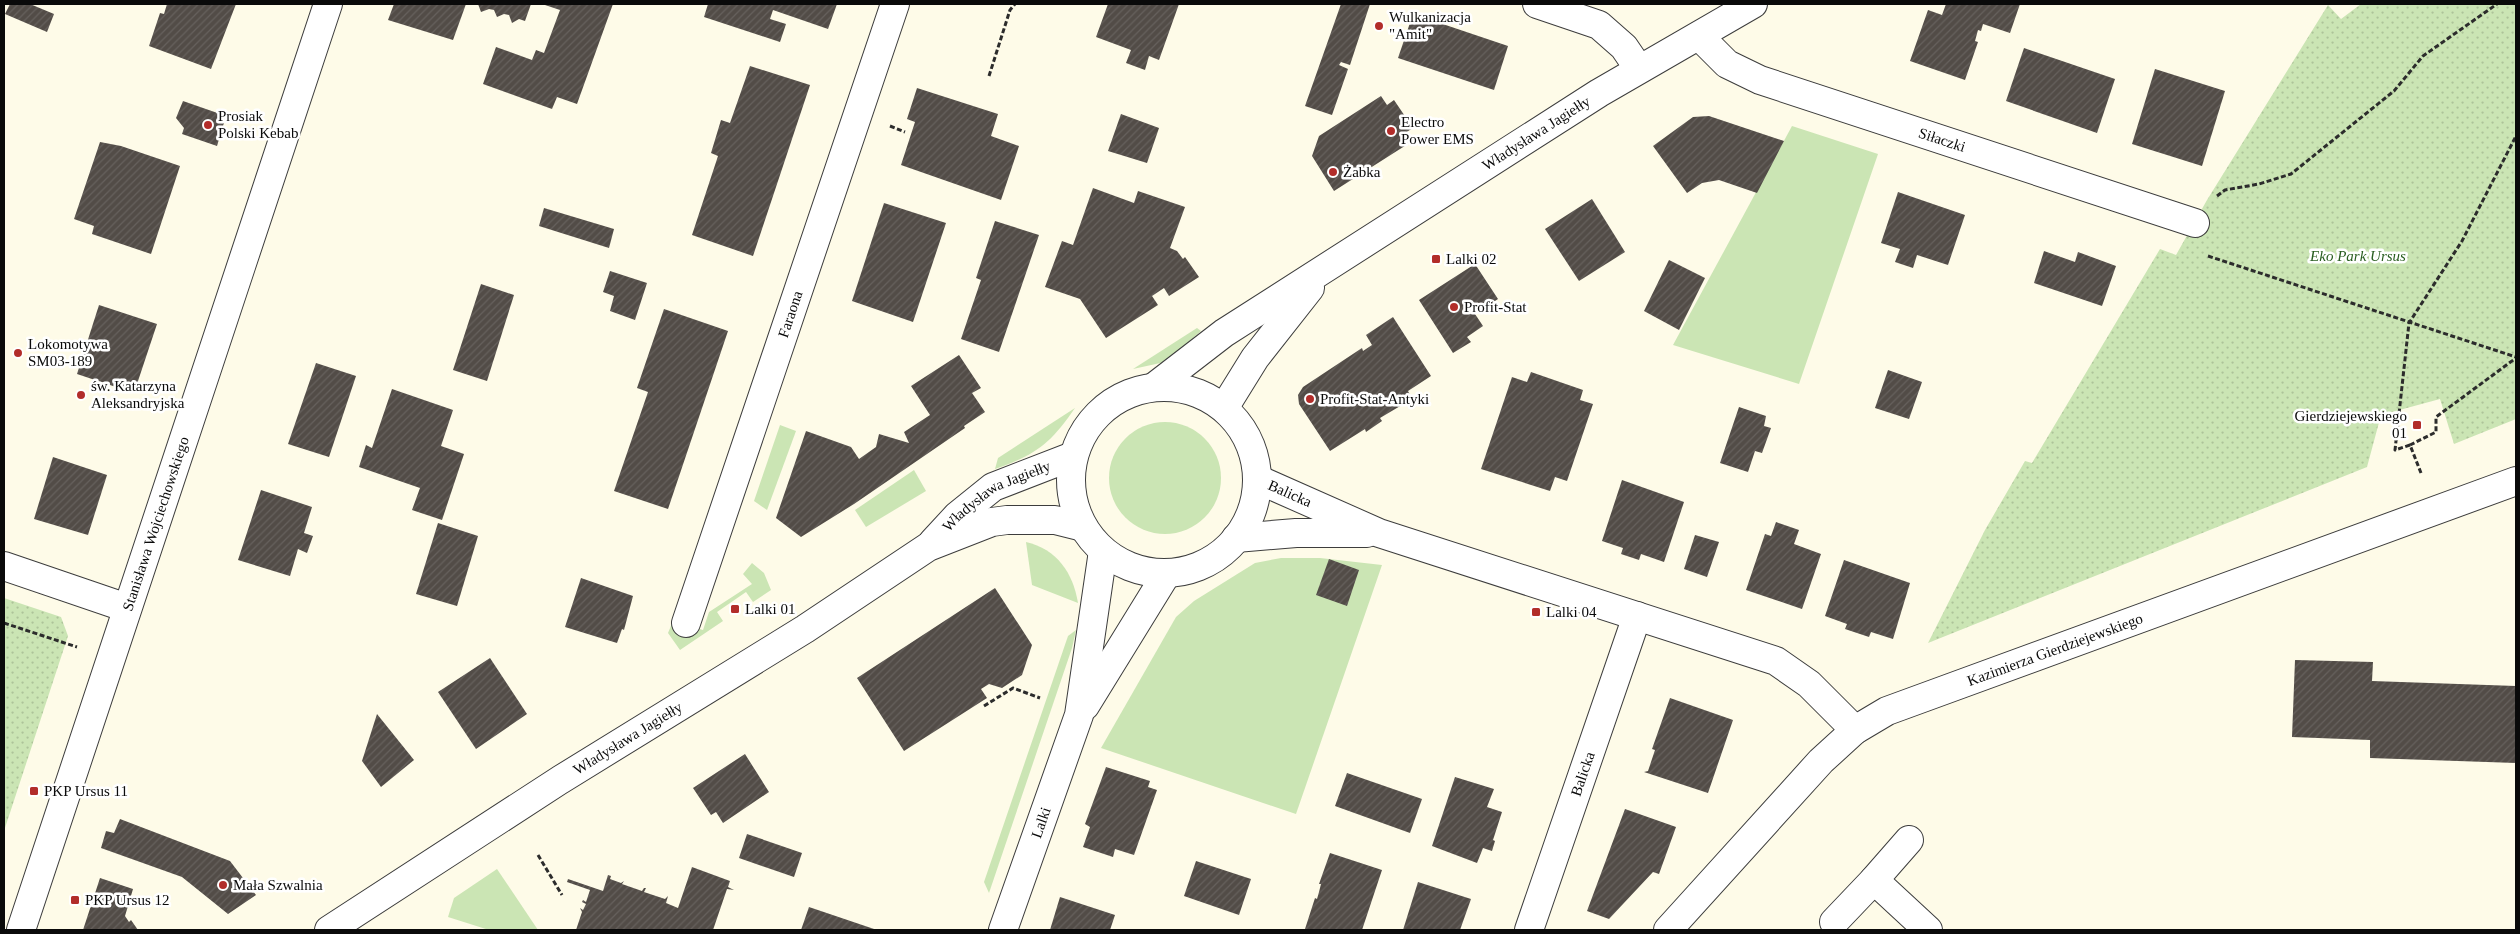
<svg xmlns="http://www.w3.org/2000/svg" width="2520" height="934" viewBox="0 0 2520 934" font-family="'Times New Roman',serif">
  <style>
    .grass { fill: #cbe5b4 }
    .park { fill: url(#park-dots) }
    .building { fill: url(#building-hatch) }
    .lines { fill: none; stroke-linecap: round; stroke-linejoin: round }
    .minor-casing { stroke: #3d3d3d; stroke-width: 30 }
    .path { stroke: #2c2c2c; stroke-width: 3; stroke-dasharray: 5 2.5; stroke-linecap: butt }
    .minor { stroke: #fff; stroke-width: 28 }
    .poi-dot { fill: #b22d2a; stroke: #fff; stroke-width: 2 }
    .labels { text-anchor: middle; stroke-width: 5; stroke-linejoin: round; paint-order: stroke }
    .poi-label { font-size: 15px; fill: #0a0a0a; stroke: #fff; text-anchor: start }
    .street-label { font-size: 15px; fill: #0a0a0a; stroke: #fff }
    .park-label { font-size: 15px; font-style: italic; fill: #285d1f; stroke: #fff }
  </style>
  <defs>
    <pattern id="park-dots" width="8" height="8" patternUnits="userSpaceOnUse" patternTransform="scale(1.25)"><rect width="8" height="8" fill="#cbe5b4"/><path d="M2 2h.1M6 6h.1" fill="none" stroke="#adc399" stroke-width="1.8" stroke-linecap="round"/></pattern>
    <pattern id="building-hatch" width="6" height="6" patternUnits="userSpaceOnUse" patternTransform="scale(1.25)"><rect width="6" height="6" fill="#524c47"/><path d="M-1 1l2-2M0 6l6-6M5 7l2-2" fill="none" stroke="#66615d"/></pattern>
  </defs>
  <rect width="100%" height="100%" fill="#fefbe8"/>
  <!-- grass -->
  <g class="grass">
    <polygon points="1792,126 1878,154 1799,384 1673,345"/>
    <polygon points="1197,328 1201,331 1165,362 1133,369"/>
    <path d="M1075,408C1050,444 1037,454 995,469L998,458Z"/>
    <circle cx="1165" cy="478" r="56"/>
    <polygon points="780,425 796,431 767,510 754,501"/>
    <polygon points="914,470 926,491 866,527 855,510"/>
    <path d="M1026,542C1057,549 1073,573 1078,603L1032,585Z"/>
    <polygon points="1281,558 1320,558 1382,565 1296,814 1101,748 1176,617 1194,601 1255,563"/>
    <polygon points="752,563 764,573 771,590 753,602 746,592 717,612 723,621 680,650 668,633 673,621 703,630 709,612 752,584 743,574"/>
    <polygon points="1076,630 1072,648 989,893 984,882 1068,636"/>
    <polygon points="497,869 538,930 489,930 448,917 454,898"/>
  </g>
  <!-- park -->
  <g class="park">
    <polygon points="2361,4 2516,4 2516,419 2454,444 2440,399 2381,415 2367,467 1928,643 1985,530 2025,461 2032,463 2160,249 2176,255 2207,200 2328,5 2341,19"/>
    <polygon points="4,598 61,617 68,636 4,831"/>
  </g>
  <!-- building -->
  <g class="building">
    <polygon points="10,4 30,4 54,14 47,32 5,14"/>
    <polygon points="167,4 236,4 211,69 149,46 160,13 164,14"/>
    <polygon points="394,4 466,4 453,40 388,20"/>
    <polygon points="478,4 531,4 525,21 519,19 512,23 509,15 504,14 497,17 494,10 489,9 481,12"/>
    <polygon points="542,4 613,4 577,104 557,97 552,109 483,84 496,47 532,60 536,50 544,53 560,10"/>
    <polygon points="708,4 837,4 828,29 773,10 770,19 786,24 780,42 704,17"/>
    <polygon points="1108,4 1179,4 1159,60 1149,56 1145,70 1126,63 1131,50 1096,37"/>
    <polygon points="1341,4 1370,4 1350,65 1341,62 1339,65 1348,69 1332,115 1305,106"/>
    <polygon points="1946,4 2020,4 2010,33 1983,24 1981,31 1978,30 1975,41 1978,42 1965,80 1910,61 1928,10 1942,15"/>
    <polygon points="1413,14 1508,46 1494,90 1398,58"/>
    <polygon points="2024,48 2115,79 2097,133 2006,101"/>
    <polygon points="750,66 810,85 753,256 692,235 718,156 711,153 721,120 730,123"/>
    <polygon points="2155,69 2225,91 2202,166 2132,144"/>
    <polygon points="917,88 998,114 991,136 1019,146 1001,200 901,165 915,122 907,119"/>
    <polygon points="1381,96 1387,105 1394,100 1413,128 1405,133 1411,142 1334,191 1312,156 1319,136"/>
    <polygon points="183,101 226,116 217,146 182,134 184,128 176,118"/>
    <polygon points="1121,114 1159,128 1147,163 1108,151"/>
    <polygon points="1709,116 1784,141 1757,193 1719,180 1702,183 1687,193 1653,146 1693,117"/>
    <polygon points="100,142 121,146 180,166 151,254 92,234 94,226 74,219"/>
    <polygon points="1093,188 1134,203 1138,191 1185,207 1170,248 1177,251 1183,259 1185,257 1199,277 1169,296 1164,288 1152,296 1158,305 1106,338 1080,299 1045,287 1062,241 1073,245"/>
    <polygon points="1898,192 1965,215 1948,265 1917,255 1913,268 1895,262 1900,249 1881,243"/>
    <polygon points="1592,199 1625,252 1579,281 1545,229"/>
    <polygon points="884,203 946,223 913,322 852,301"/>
    <polygon points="544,208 614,229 609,248 539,226"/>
    <polygon points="995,221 1039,235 999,352 961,339 981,280 976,278"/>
    <polygon points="2044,251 2075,262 2078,252 2116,266 2102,306 2034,283"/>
    <polygon points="1669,260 1705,278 1679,330 1644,311"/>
    <polygon points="1475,264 1498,299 1475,314 1483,326 1467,337 1471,342 1453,353 1419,300"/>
    <polygon points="610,271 647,283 635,320 610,311 614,296 603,292"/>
    <polygon points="481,284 514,295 487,381 453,370"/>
    <polygon points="99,305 157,324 134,393 77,374"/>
    <polygon points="664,309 728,331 668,509 614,491 648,392 637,388"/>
    <polygon points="1393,317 1431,376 1408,391 1412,399 1380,418 1382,421 1366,432 1365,429 1330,451 1299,404 1298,395 1303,387 1362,348 1363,351 1372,345 1366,335"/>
    <polygon points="959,355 981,388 972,393 985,412 964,426 965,428 854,504 801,537 776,518 806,431 851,447 859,459 876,447 879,434 909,443 904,432 930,415 911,386"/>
    <polygon points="316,363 356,376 329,457 288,444"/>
    <polygon points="1888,370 1922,382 1909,419 1875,408"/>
    <polygon points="1531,372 1583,390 1580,400 1593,404 1567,481 1555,477 1550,491 1481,469 1512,377 1527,382"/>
    <polygon points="392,389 453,410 441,446 464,454 442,520 412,510 420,488 359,467 366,445 372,448"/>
    <polygon points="1739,407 1766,416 1764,426 1771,428 1762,453 1755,451 1748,472 1720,463"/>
    <polygon points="53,457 107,475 88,535 34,519"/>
    <polygon points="1622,480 1684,502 1664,562 1641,554 1639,560 1621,554 1623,548 1602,541"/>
    <polygon points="261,490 312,507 304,533 313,536 307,553 298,549 290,576 238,560"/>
    <polygon points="1776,522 1799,530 1794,544 1821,554 1802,609 1746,590 1765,534 1771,536"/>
    <polygon points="438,523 478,536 457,606 416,594"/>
    <polygon points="1695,535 1719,542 1707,577 1684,569"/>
    <polygon points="1329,559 1359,570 1347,606 1316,595"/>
    <polygon points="1844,560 1910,583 1893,639 1871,632 1869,637 1845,629 1847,624 1825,616"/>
    <polygon points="581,578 633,596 624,630 622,629 617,643 565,627"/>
    <polygon points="995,588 1032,645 1022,675 1002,688 989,684 981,689 987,698 904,751 857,678"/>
    <polygon points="490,658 527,714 476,749 438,692"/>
    <polygon points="2295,660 2373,662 2372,681 2516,686 2516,763 2370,758 2370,740 2292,737"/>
    <polygon points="1670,698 1733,720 1708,793 1644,772 1648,771 1655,750 1652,749"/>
    <polygon points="377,714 414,760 381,787 362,761"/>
    <polygon points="745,754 769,792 723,823 716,812 711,815 693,788"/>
    <polygon points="1106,767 1150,781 1148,787 1157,790 1134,855 1115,849 1113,857 1083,847 1090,827 1085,824"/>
    <polygon points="1347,773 1422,799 1410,833 1335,806"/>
    <polygon points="1455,777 1494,789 1487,807 1502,812 1493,840 1495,841 1492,851 1483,848 1477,863 1432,846"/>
    <polygon points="1625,809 1676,827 1659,874 1653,872 1609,919 1587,911"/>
    <polygon points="120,819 230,861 256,895 228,914 182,877 101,848 106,831 114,833"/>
    <polygon points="747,834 802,853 794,877 739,858"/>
    <polygon points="1330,853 1382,870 1362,930 1305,929 1315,898 1317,899 1319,892 1321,884 1319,884"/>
    <polygon points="1196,861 1251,879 1239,915 1184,896"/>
    <polygon points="692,867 730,881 728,887 734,890 727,889 713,930 576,930 582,912 580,908 583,910 586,904 582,902 583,900 586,902 590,890 567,882 568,879 603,891 608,875 611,876 610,879 621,883 624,881 622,884 642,891 644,888 646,888 644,892 665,899 668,896 666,903 678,908"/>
    <polygon points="100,878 133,889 125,916 129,922 131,920 138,930 83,930"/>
    <polygon points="1418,882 1471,899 1460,930 1403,930"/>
    <polygon points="1060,897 1115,915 1110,930 1050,930"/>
    <polygon points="809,907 877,930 801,930"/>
  </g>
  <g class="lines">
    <defs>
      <g id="minor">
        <polyline points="1537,4 1599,25 1624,47 1639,69"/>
        <path id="s1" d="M1699,36L1727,64L1760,80L2195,223"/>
        <path id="s2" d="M1154,387L1224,333L1599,93L1753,4"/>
        <circle cx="1164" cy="480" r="93"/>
        <polyline points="1224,408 1255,358 1310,288"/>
        <path id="s3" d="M1257,479L1379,533L1776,661L1809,684L1855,730"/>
        <polyline points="1236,538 1296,533 1367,533"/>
        <path id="s4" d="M933,542L957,516L993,487L1073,456"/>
        <polyline points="4,566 127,608"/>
        <path id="s5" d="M686,623L895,4"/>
        <polyline points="1085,706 1167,573"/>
        <polyline points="1874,880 1909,840"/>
        <polyline points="1834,922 1874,880 1928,930"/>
        <path id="s6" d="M21,930L328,4"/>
        <path id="s7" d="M329,930L560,780L805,629L928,547L992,522L1007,520H1055L1083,527"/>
        <path id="s8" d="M1003,930L1079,715L1103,551"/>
        <path id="s9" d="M1529,930L1637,616"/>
        <path id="s10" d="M1668,930L1821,761L1855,730L1887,711L2516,481"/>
      </g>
    </defs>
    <!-- minor casing -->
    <use href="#minor" class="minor-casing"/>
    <!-- path -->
    <g class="path">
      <polyline points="989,76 1010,10 1015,4"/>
      <polyline points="890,126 905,132"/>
      <polyline points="2217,196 2225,190 2259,184 2291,174 2394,91 2423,56 2497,4"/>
      <polyline points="2208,256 2516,357"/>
      <polyline points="2410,445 2395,450 2409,323 2462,241 2516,136"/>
      <polyline points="2421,473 2410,445 2436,432 2436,417 2516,358"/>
      <polyline points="4,623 77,647"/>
      <polyline points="984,706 1013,688 1040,698"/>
      <polyline points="538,855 562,895"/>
    </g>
    <!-- minor -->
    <use href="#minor" class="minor"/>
  </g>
  <!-- markers -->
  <g class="poi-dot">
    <circle cx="1379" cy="26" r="5"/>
    <circle cx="208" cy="125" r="5"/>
    <circle cx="1391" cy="131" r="5"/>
    <circle cx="1333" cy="172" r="5"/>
    <rect x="1431" y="254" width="10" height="10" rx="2.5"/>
    <circle cx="1454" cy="307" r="5"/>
    <circle cx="18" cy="353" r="5"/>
    <circle cx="81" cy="395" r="5"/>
    <circle cx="1310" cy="399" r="5"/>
    <rect x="2412" y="420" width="10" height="10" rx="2.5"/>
    <rect x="730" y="604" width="10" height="10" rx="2.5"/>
    <rect x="1531" y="607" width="10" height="10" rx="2.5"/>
    <rect x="29" y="786" width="10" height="10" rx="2.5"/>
    <circle cx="223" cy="885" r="5"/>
    <rect x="70" y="895" width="10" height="10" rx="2.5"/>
  </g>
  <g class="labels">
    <!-- poi labels -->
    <g class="poi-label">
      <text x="1389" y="22">Wulkanizacja<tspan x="1389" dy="17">"Amit"</tspan></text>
      <text x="218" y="121">Prosiak<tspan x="218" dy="17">Polski Kebab</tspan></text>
      <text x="1401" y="127">Electro<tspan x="1401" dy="17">Power EMS</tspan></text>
      <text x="1343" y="177">Żabka</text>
      <text x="1446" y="264">Lalki 02</text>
      <text x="1464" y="312">Profit-Stat</text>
      <text x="28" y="349">Lokomotywa<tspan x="28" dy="17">SM03-189</tspan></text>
      <text x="91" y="391">św. Katarzyna<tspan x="91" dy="17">Aleksandryjska</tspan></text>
      <text x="1320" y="404">Profit-Stat-Antyki</text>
      <text x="2407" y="421" text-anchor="end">Gierdziejewskiego<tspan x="2407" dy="17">01</tspan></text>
      <text x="745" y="614">Lalki 01</text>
      <text x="1546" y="617">Lalki 04</text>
      <text x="44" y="796">PKP Ursus 11</text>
      <text x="233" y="890">Mała Szwalnia</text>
      <text x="85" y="905">PKP Ursus 12</text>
    </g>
    <!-- street labels -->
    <g class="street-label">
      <text dy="5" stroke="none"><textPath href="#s2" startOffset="459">Władysława Jagiełły</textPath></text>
      <text dy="5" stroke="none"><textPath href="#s1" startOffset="268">Siłaczki</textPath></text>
      <text dy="5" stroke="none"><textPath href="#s5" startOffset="326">Faraona</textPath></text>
      <text dy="5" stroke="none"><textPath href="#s3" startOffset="36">Balicka</textPath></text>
      <text dy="5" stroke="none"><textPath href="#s4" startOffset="80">Władysława Jagiełły</textPath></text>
      <text dy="5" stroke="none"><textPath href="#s6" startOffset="428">Stanisława Wojciechowskiego</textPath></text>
      <text dy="5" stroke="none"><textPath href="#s10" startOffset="490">Kazimierza Gierdziejewskiego</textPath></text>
      <text dy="5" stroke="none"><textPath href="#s7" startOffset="355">Władysława Jagiełły</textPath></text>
      <text dy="5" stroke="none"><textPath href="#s9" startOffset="165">Balicka</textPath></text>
      <text dy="5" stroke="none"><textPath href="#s8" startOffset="114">Lalki</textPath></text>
    </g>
    <!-- park labels -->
    <g class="park-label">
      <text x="2358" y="261">Eko Park Ursus</text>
    </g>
  </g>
  <!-- border -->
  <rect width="2520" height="934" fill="none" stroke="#0a0a0a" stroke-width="10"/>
</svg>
